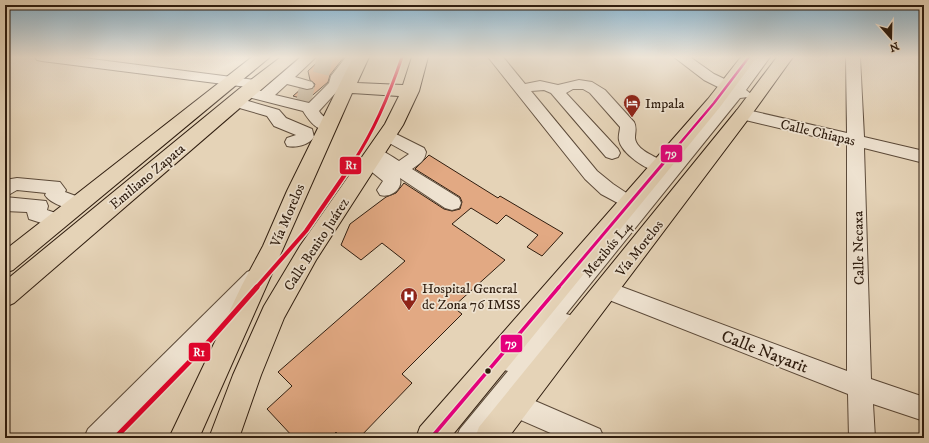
<svg xmlns="http://www.w3.org/2000/svg" width="929" height="443" viewBox="0 0 929 443" font-family="'IM FELL DW Pica',serif">
  <style>
    .building { fill: #e2a983; stroke: #2f1d0f }
    .lines { fill: none; stroke-linecap: round; stroke-linejoin: round }
    .minor-tunnel { stroke: #c1af95; stroke-width: 16; stroke-dasharray: 16 8; stroke-linecap: butt }
    .minor-casing { stroke: #5c4a39; stroke-width: 2 }
    .major-casing { stroke: #2f1d0f; stroke-width: 2 }
    .minor { fill: #eee2d0; fill-rule: evenodd }
    .major { fill: #e5d3b7; fill-rule: evenodd }
    .bus-1-far2-casing { stroke: #eee2d0; stroke-width: 5 }
    .bus-1-far1-casing { stroke: #eee2d0; stroke-width: 6 }
    .bus-1-casing { stroke: #eee2d0; stroke-width: 6 }
    .bus-1-far2 { stroke: #e5007d; stroke-width: 2.5 }
    .bus-1-far1 { stroke: #e5007d; stroke-width: 3 }
    .bus-1 { stroke: #e5007d; stroke-width: 3.5 }
    .rail-1-far2-casing { stroke: #eee2d0; stroke-width: 5.5 }
    .rail-1-far1-casing { stroke: #eee2d0; stroke-width: 7 }
    .rail-1-casing { stroke: #eee2d0; stroke-width: 8 }
    .rail-1-far2 { stroke: #e4002b; stroke-width: 3 }
    .rail-1-far1 { stroke: #e4002b; stroke-width: 4 }
    .rail-1 { stroke: #e4002b; stroke-width: 5 }
    .bus-dot { fill: #2f1d0f; stroke: #eee2d0; stroke-width: 1.5 }
    .labels { text-anchor: middle; stroke-width: 3.5; stroke-linejoin: round; paint-order: stroke }
    .poi-label { font-size: 14px; fill: #2f1d0f; stroke: #eee2d0; text-anchor: start }
    .street-label { font-size: 14px; fill: #2f1d0f; stroke: #eee2d0 }
    .near-street-label { font-size: 17px; fill: #2f1d0f; stroke: #eee2d0 }
    .line-badge { stroke: #eee2d0; stroke-width: 1.5 }
    .badge-label { font-size: 11px; text-anchor: middle; font-weight: bold; fill: #fff }
  </style>
  <rect width="100%" height="100%" fill="#e5d3b7"/>
  <filter id="stains"><feTurbulence type="fractalNoise" baseFrequency=".005" numOctaves="4"/><feColorMatrix values="0 0 0 0 .2 0 0 0 0 .09 0 0 0 0 .02 0 0 0 .5 -.17"/></filter>
  <radialGradient id="worn" r=".72"><stop offset=".6" stop-color="#630" stop-opacity="0"/><stop offset="1" stop-color="#630" stop-opacity=".3"/></radialGradient>
  <!-- building -->
  <g class="building">
    <polygon points="323,57 344,57 330,75 328,82 307,100 293,96 301,89 307,90 313,89 315,84 310,80 308,71"/>
    <polygon points="429,155 498,198 500,196 563,233 542,256 527,247 538,235 506,215 497,224 471,208 452,224 505,260 453,307 462,314 402,374 412,383 359,438 341,438 336,432 330,438 294,438 267,409 292,386 278,372 405,261 382,243 361,260 341,245 350,224 386,197 396,193 404,183 444,209 452,211 460,209 462,202 460,197 415,169"/>
  </g>
  <g class="lines">
    <!-- minor-tunnel -->
    <g class="minor-tunnel">
      <polyline points="315,64 335,69"/>
      <polyline points="298,92 313,95"/>
    </g>
    <defs>
      <g id="minor">
        <polygon points="35,57 76,57 255,80 260,81 262,84 260,87 255,88 42,61 37,60"/>
        <path d="M301,57H316L295,77L312,82L314,85L312,88L307,89L287,84L275,95L309,103L329,83L331,76L346,57H361L345,77L341,87L319,111C323,118 331,120 335,126L333,130C318,133 310,122 303,111L244,96L241,93L244,90L249,88L261,91Z"/>
        <path d="M488,57H503L525,84L540,81L558,85L579,80L592,82L605,90L634,122C637,128 635,132 635,138C636,150 656,157 665,162L667,165L728,92L704,80L674,57H690L714,74L735,84L756,57H770L746,90L751,94L748,97L740,98L566,314L570,315L573,322L570,329L519,394L600,429L604,438H562L507,414L506,411L485,438H456L460,429L508,371L504,370L500,362L504,354L629,209L601,194L585,179ZM573,89H583L590,93L620,127C620,131 618,136 619,140C621,153 649,173 661,171L637,200L613,184L597,171L531,91L544,90L551,93L606,157L612,159L618,157L620,153L618,149L566,93Z"/>
        <polygon points="846,57 860,57 864,137 924,151 924,163 864,148 871,379 924,397 924,421 873,404 875,438 849,438 848,394 599,296 595,290 599,284 606,281 847,371 847,144 737,118 735,114 737,110 743,109 847,133"/>
        <path d="M234,97L279,110L286,118L312,129L314,137C309,145 296,148 287,146L285,142L287,138L296,135L274,126L267,116L229,105L226,102L229,99Z"/>
        <path d="M388,130L424,148L426,152C425,161 419,164 412,169L459,198L461,203L459,208L452,210L445,208L400,178C403,190 390,198 380,195L377,190L383,181L367,168L364,164L367,160L370,159L367,154L369,150C380,147 389,155 399,161L409,154L382,139L380,135L382,131Z"/>
        <path d="M17,178L60,182L66,190L65,192L84,199L86,204L84,209C74,212 50,204 45,195L46,193L17,190L5,197V180Z"/>
        <polygon points="5,197 46,201 48,206 47,210 64,216 66,221 64,226 57,228 29,219 27,212 5,211"/>
        <polygon points="254,269 261,272 264,278 261,284 115,438 84,438 88,429 247,272"/>
      </g>
      <g id="major">
        <polygon points="252,57 270,57 13,270 5,273 5,250"/>
        <polygon points="281,57 299,57 14,303 5,307 5,281 239,89"/>
        <polygon points="353,57 369,57 357,83 403,85 412,57 428,57 419,91 403,125 316,260 284,318 261,375 239,438 209,438 233,375 264,306 300,246 385,124 399,96 352,93 199,438 169,438 242,285 263,246 287,191"/>
        <polygon points="741,57 757,57 720,107 450,438 416,438 420,427 708,99"/>
        <polygon points="777,57 793,57 749,118 508,438 475,438 479,427 737,110"/>
      </g>
    </defs>
    <!-- minor casing -->
    <use href="#minor" class="minor-casing"/>
    <!-- major casing -->
    <use href="#major" class="major-casing"/>
    <!-- minor -->
    <use href="#minor" class="minor"/>
    <!-- major -->
    <use href="#major" class="major"/>
    <defs>
      <polyline id="bus-1-far2" points="665,161 714,103 749,57"/>
      <polyline id="bus-1-far1" points="558,288 666,160"/>
      <polyline id="bus-1" points="431,438 559,287"/>
    </defs>
    <!-- bus-1-far2 casing -->
    <use href="#bus-1-far2" class="bus-1-far2-casing"/>
    <!-- bus-1-far1 casing -->
    <use href="#bus-1-far1" class="bus-1-far1-casing"/>
    <!-- bus-1 casing -->
    <use href="#bus-1" class="bus-1-casing"/>
    <!-- bus-1-far2 -->
    <use href="#bus-1-far2" class="bus-1-far2"/>
    <!-- bus-1-far1 -->
    <use href="#bus-1-far1" class="bus-1-far1"/>
    <!-- bus-1 -->
    <use href="#bus-1" class="bus-1"/>
    <defs>
      <path id="rail-1-far2" d="M354,161C375,129 390,93 402,57"/>
      <polyline id="rail-1-far1" points="256,288 306,231 355,160"/>
      <polyline id="rail-1" points="115,438 204,347 257,287"/>
    </defs>
    <!-- rail-1-far2 casing -->
    <use href="#rail-1-far2" class="rail-1-far2-casing"/>
    <!-- rail-1-far1 casing -->
    <use href="#rail-1-far1" class="rail-1-far1-casing"/>
    <!-- rail-1 casing -->
    <use href="#rail-1" class="rail-1-casing"/>
    <!-- rail-1-far2 -->
    <use href="#rail-1-far2" class="rail-1-far2"/>
    <!-- rail-1-far1 -->
    <use href="#rail-1-far1" class="rail-1-far1"/>
    <!-- rail-1 -->
    <use href="#rail-1" class="rail-1"/>
  </g>
  <!-- sky -->
  <linearGradient id="sky" x2="0" y2="1"><stop stop-color="#87b5d2"/><stop offset="0.48" stop-color="#f3ebdf"/><stop offset="1" stop-color="#f3ebdf" stop-opacity="0"/></linearGradient>
  <rect width="929" height="119" fill="url(#sky)"/>
  <!-- icons -->
  <defs>
    <symbol id="hotel-pin" viewBox="-11 -11 22 30"><path d="M0 17L-7.5 6A9.5 9.5 0 1 1 7.5 6Z" fill="#8f2418" stroke="#eee2d0"/><path d="M-6-4.5h1.5V1H6V5H4.5V3h-9V5H-6ZM-4 0a1.8 1.8 0 1 1 3.6 0ZM.5 0V-2.5h3Q6-2.5 6 0Z" fill="#fff"/></symbol>
    <symbol id="hospital-pin" viewBox="-11 -11 22 30"><path d="M0 17L-7.5 6A9.5 9.5 0 1 1 7.5 6Z" fill="#8f2418" stroke="#eee2d0"/><path d="M-5-5h3v3.5h4V-5h3V5h-3V1.5h-4V5h-3Z" fill="#fff"/></symbol>
  </defs>
  <g fill-rule="evenodd">
    <use href="#hotel-pin" x="622" y="93" width="20" height="27"/>
    <use href="#hospital-pin" x="399" y="286" width="20" height="27"/>
  </g>
  <!-- markers -->
  <circle class="bus-dot" cx="488" cy="371" r="3.5"/>
  <g class="labels">
    <!-- poi labels -->
    <g class="poi-label">
      <text x="645" y="108">Impala</text>
      <text x="422" y="293">Hospital General<tspan x="422" dy="16">de Zona 76 IMSS</tspan></text>
    </g>
    <!-- street labels -->
    <g class="street-label">
      <text transform="translate(818 132) rotate(13)" y="5">Calle Chiapas</text>
      <text transform="translate(147 176) rotate(-40)" y="5">Emiliano Zapata</text>
      <text transform="translate(287 215) rotate(-67)" y="5">Vía Morelos</text>
      <text transform="translate(316 244) rotate(-57)" y="5">Calle Benito Juárez</text>
      <text transform="translate(639 248) rotate(-52)" y="5">Vía Morelos</text>
      <text transform="translate(858 248) rotate(-91)" y="5">Calle Necaxa</text>
      <text transform="translate(607 249) rotate(-50)" y="5">Mexibús L4</text>
    </g>
    <!-- near-street labels -->
    <g class="near-street-label">
      <text transform="translate(765 351) rotate(21)" y="6">Calle Nayarit</text>
    </g>
  </g>
  <g class="line-badge">
    <rect x="660" y="144" width="23" height="19" rx="4" fill="#e5007d"/>
    <rect x="339" y="156" width="23" height="19" rx="4" fill="#e4002b"/>
    <rect x="500" y="334" width="23" height="19" rx="4" fill="#e5007d"/>
    <rect x="188" y="342" width="23" height="20" rx="4" fill="#e4002b"/>
  </g>
  <g class="badge-label">
    <text x="671" y="157">79</text>
    <text x="351" y="169">R1</text>
    <text x="511" y="347">79</text>
    <text x="199" y="356">R1</text>
  </g>
  <!-- margin -->
  <rect width="929" height="443" fill="none" stroke="#e5d3b7" stroke-width="20"/>
  <rect x="6" y="6" width="917" height="431" fill="none" stroke="#2f1d0f" stroke-width="2"/>
  <rect x="10" y="10" width="909" height="423" fill="none" stroke="#2f1d0f"/>
  <!-- north arrow -->
  <g transform="translate(891 38) rotate(160)" stroke="#eee2d0" stroke-width="3" paint-order="stroke">
  <path d="M0-3L7 15L0 10L-7 15Z" fill="#2f1d0f"/>
  <text y="-6" font-size="11" font-weight="bold" text-anchor="middle" fill="#2f1d0f">N</text>
  </g>
  <rect width="100%" height="100%" filter="url(#stains)"/>
  <rect width="100%" height="100%" fill="url(#worn)"/>
</svg>
